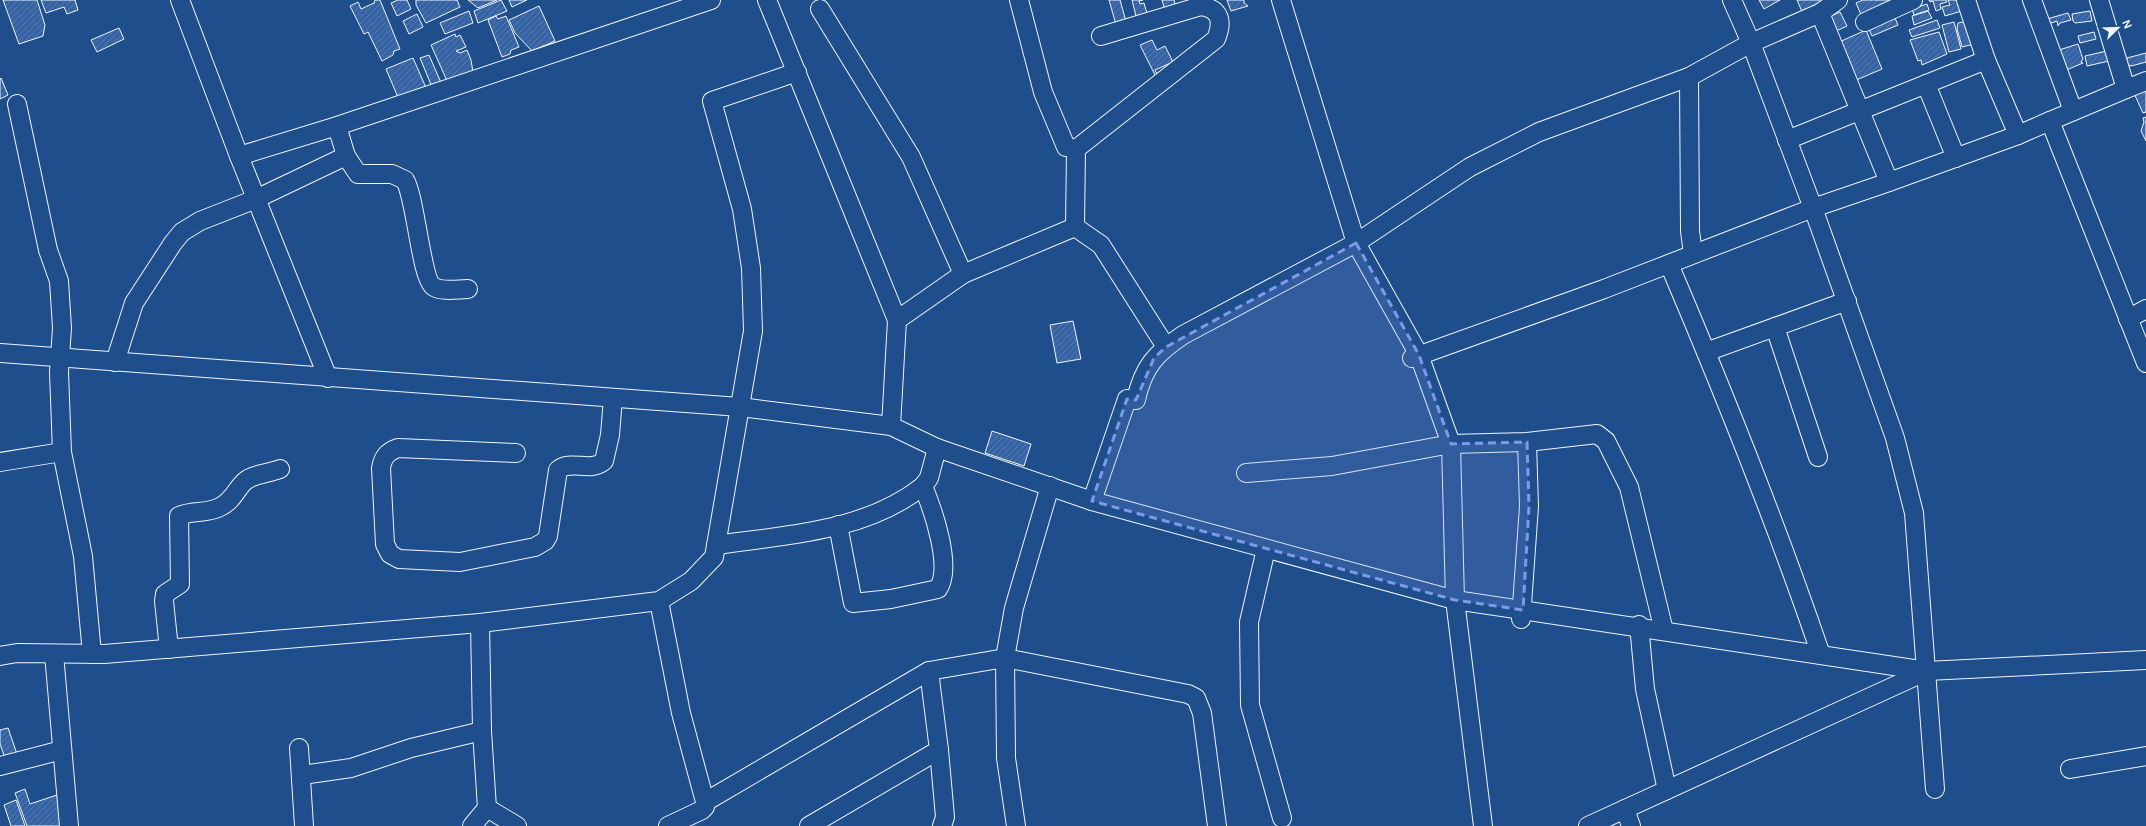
<svg xmlns="http://www.w3.org/2000/svg" width="2146" height="826" viewBox="0 0 2146 826" font-family="'DM Sans',sans-serif">
  <style>
    .building { fill: url(#building-hatch); stroke: #f2f6ff }
    .lines { fill: none; stroke-linecap: round; stroke-linejoin: round }
    .minor-casing { stroke: #f2f6ff; stroke-width: 20 }
    .minor { stroke: #1f4e8c; stroke-width: 18 }
    .marked { fill: #7d9aea; fill-opacity: 0.2; stroke: #7d9aea; stroke-width: 3; stroke-dasharray: 8 5; stroke-linejoin: round }
  </style>
  <defs>
    <pattern id="building-hatch" width="6" height="6" patternUnits="userSpaceOnUse"><rect width="6" height="6" fill="#3563a3"/><path d="M-1 1l2-2M0 6l6-6M5 7l2-2" fill="none" stroke="#537ab1"/></pattern>
  </defs>
  <rect width="100%" height="100%" fill="#1f4e8c"/>
  <!-- building -->
  <g class="building">
    <polygon points="3,0 37,0 45,25 43,36 19,44"/>
    <polygon points="41,0 75,0 78,10 67,14 64,7 46,13"/>
    <polygon points="375,0 380,0 400,49 394,51 393,55 382,61 368,32 364,34 350,6 358,2 361,9 374,3"/>
    <polygon points="398,0 407,0 411,9 397,16 391,3"/>
    <polygon points="416,0 457,0 460,7 426,23 416,5"/>
    <polygon points="468,0 497,0 478,8"/>
    <polygon points="501,0 507,11 478,23 474,11"/>
    <polygon points="509,0 527,0 512,7"/>
    <polygon points="1109,0 1120,0 1127,25 1117,28"/>
    <polygon points="1132,0 1143,0 1139,1 1140,4 1144,3 1148,17 1137,20"/>
    <polygon points="1162,0 1174,0 1177,10 1166,13"/>
    <polygon points="1227,0 1244,0 1244,3 1248,6 1231,11"/>
    <polygon points="1759,0 1780,0 1764,9"/>
    <polygon points="1797,0 1831,0 1803,14"/>
    <polygon points="1863,0 1891,0 1862,17 1856,3"/>
    <polygon points="1929,0 1946,0 1947,2 1940,4 1941,9 1936,11 1933,1 1930,2"/>
    <polygon points="1948,0 1962,0 1965,10 1945,16 1942,7 1950,5"/>
    <polygon points="1927,4 1929,10 1914,15 1912,9"/>
    <polygon points="539,6 555,41 532,51 515,33 509,20"/>
    <polygon points="469,11 473,23 445,34 440,23"/>
    <polygon points="1928,11 1932,18 1914,25 1912,16"/>
    <polygon points="2090,11 2092,21 2075,23 2073,21 2072,14"/>
    <polygon points="1840,12 1847,26 1834,32 1827,18"/>
    <polygon points="2068,13 2071,20 2060,23 2058,26 2057,21 2048,24 2047,19"/>
    <polygon points="417,14 423,27 409,34 403,21"/>
    <polygon points="496,16 498,19 506,16 519,47 511,50 510,54 502,57 488,20"/>
    <polygon points="1894,16 1898,25 1872,36 1868,27"/>
    <polygon points="1937,20 1940,28 1912,37 1909,30"/>
    <polygon points="1971,20 1978,43 1962,47 1957,29 1958,23"/>
    <polygon points="1954,22 1961,49 1949,52 1942,25"/>
    <polygon points="119,28 124,39 97,52 91,40"/>
    <polygon points="1866,30 1882,69 1854,81 1837,43"/>
    <polygon points="1939,32 1947,54 1922,65 1921,60 1918,61 1910,40"/>
    <polygon points="2094,32 2096,39 2080,43 2078,36"/>
    <polygon points="455,34 456,37 460,35 466,47 456,51 460,53 467,50 471,60 473,72 448,83 431,45"/>
    <polygon points="1152,40 1157,50 1165,46 1173,62 1155,70 1158,76 1157,79 1140,45"/>
    <polygon points="2078,44 2083,59 2081,62 2083,63 2064,71 2061,64 2065,61 2063,61 2059,50"/>
    <polygon points="2107,51 2109,61 2087,66 2085,56"/>
    <polygon points="2146,53 2146,62 2131,66 2126,64 2127,58"/>
    <polygon points="429,55 442,85 432,87 420,58"/>
    <polygon points="413,58 427,90 400,102 386,69"/>
    <polygon points="1,78 8,95 0,99 0,79"/>
    <polygon points="2146,86 2146,112 2143,113 2133,91"/>
    <polygon points="2146,117 2146,141 2141,131 2144,122 2143,118"/>
    <polygon points="1073,321 1081,359 1057,363 1050,325"/>
    <polygon points="992,431 1031,444 1024,466 985,453"/>
    <polygon points="8,728 18,757 6,761 0,744 0,730"/>
    <polygon points="25,789 30,804 57,795 63,826 27,826 15,793"/>
    <polygon points="16,800 25,826 11,826 4,805"/>
  </g>
  <g class="lines">
    <defs>
      <g id="minor">
        <polyline points="180,0 239,156 328,378"/>
        <polyline points="767,0 897,320 891,426"/>
        <polyline points="1019,0 1043,92 1066,147 1076,149 1075,227"/>
        <polyline points="1281,0 1356,243 1419,355 1451,444 1455,600 1483,826"/>
        <polyline points="1732,0 1751,43 1813,208 1895,438 1914,513 1935,789"/>
        <polyline points="1966,0 1986,60 2018,135"/>
        <polyline points="2032,0 2073,111"/>
        <polyline points="2099,0 2126,89 2050,121 2146,363"/>
        <polyline points="820,9 911,157 963,274"/>
        <polyline points="1820,13 1889,182"/>
        <polyline points="1865,22 1913,0"/>
        <polyline points="1689,77 1690,231 1693,254"/>
        <polyline points="1926,84 1956,158"/>
        <polyline points="2126,89 2146,81"/>
        <polyline points="17,104 48,250 59,281 62,328 59,372 62,452 83,556 92,654"/>
        <path d="M337,126L346,156L358,174H392L405,180C416,199 421,280 434,287C443,292 458,289 468,289"/>
        <polyline points="1787,140 1986,60"/>
        <path d="M1076,149L1216,39C1223,22 1221,9 1201,6L1101,36"/>
        <polyline points="239,156 337,126 711,0"/>
        <polyline points="1075,227 1101,245 1166,347"/>
        <path d="M1669,264C1724,393 1776,523 1821,655"/>
        <polyline points="2128,319 2146,309"/>
        <polyline points="897,320 963,274 1075,227"/>
        <polyline points="1775,327 1818,457"/>
        <polyline points="1706,352 1847,301"/>
        <polyline points="0,353 740,407 891,426 937,448 1092,501 1455,600 1927,671 2146,660"/>
        <polyline points="1412,358 1604,289 1813,208 1889,182 2018,135 2050,121"/>
        <polyline points="115,362 134,303 173,243 182,232 200,221 256,199 346,156"/>
        <path d="M516,453L398,448C387,452 383,457 381,468L385,544L390,554L399,559L460,562L535,547L545,541L548,536L558,470C570,459 591,473 604,461L610,435L613,398"/>
        <polyline points="0,462 62,452"/>
        <polyline points="1246,473 1332,466 1451,444 1527,442 1597,434 1606,441 1629,487 1664,631"/>
        <path d="M1092,501L1127,399L1136,400C1143,367 1156,353 1183,335L1356,243L1470,167L1539,132L1689,77L1751,43L1820,13L1838,0"/>
        <path d="M838,525L853,603L891,599L938,589C953,567 933,510 923,486"/>
        <path d="M716,545C786,535 865,532 923,486L929,478L937,448"/>
        <polyline points="1266,549 1249,622 1250,705 1282,818"/>
        <polyline points="659,601 681,713 705,802 705,807 702,810 668,826"/>
        <polyline points="1521,619 1529,506 1527,442"/>
        <polyline points="1639,625 1645,689 1667,790"/>
        <path d="M169,649L164,601L165,594L180,584L179,516C192,510 207,514 220,507C235,500 238,484 248,479C256,474 270,473 280,469"/>
        <polyline points="54,654 69,826"/>
        <polyline points="0,656 17,653 104,654 480,623 659,601 691,581 714,557 753,331 751,268 742,209 712,101 797,72"/>
        <polyline points="299,748 304,826"/>
        <polyline points="939,750 945,817 942,826"/>
        <polyline points="0,766 62,750"/>
        <polyline points="2070,769 2146,756"/>
        <polyline points="302,775 351,768 411,748 482,731"/>
        <polyline points="705,802 929,671"/>
        <polyline points="487,808 517,826"/>
        <polyline points="1625,809 1631,826"/>
        <polyline points="472,826 487,808 482,731 480,623"/>
        <polyline points="809,826 939,750 929,671 1005,658 1188,694 1196,698 1202,713 1217,826"/>
        <polyline points="1016,826 1006,758 1005,658 1014,608 1050,486"/>
        <polyline points="1588,826 1927,671"/>
      </g>
    </defs>
    <!-- minor casing -->
    <use href="#minor" class="minor-casing"/>
    <!-- minor -->
    <use href="#minor" class="minor"/>
  </g>
  <!-- marked area -->
  <path class="marked" d="M1356,243L1419,355L1451,444L1527,442L1529,506L1523,610L1455,600L1092,501L1127,399L1136,400L1154,358L1166,347Z"/>
  <!-- north arrow -->
  <g transform="translate(2118 28) rotate(67)" stroke="#1f4e8c" stroke-width="3" paint-order="stroke">
  <path d="M0-3L7 15L0 10L-7 15Z" fill="#f2f6ff"/>
  <text y="-6" font-size="11" font-weight="bold" text-anchor="middle" fill="#f2f6ff">N</text>
  </g>
</svg>
